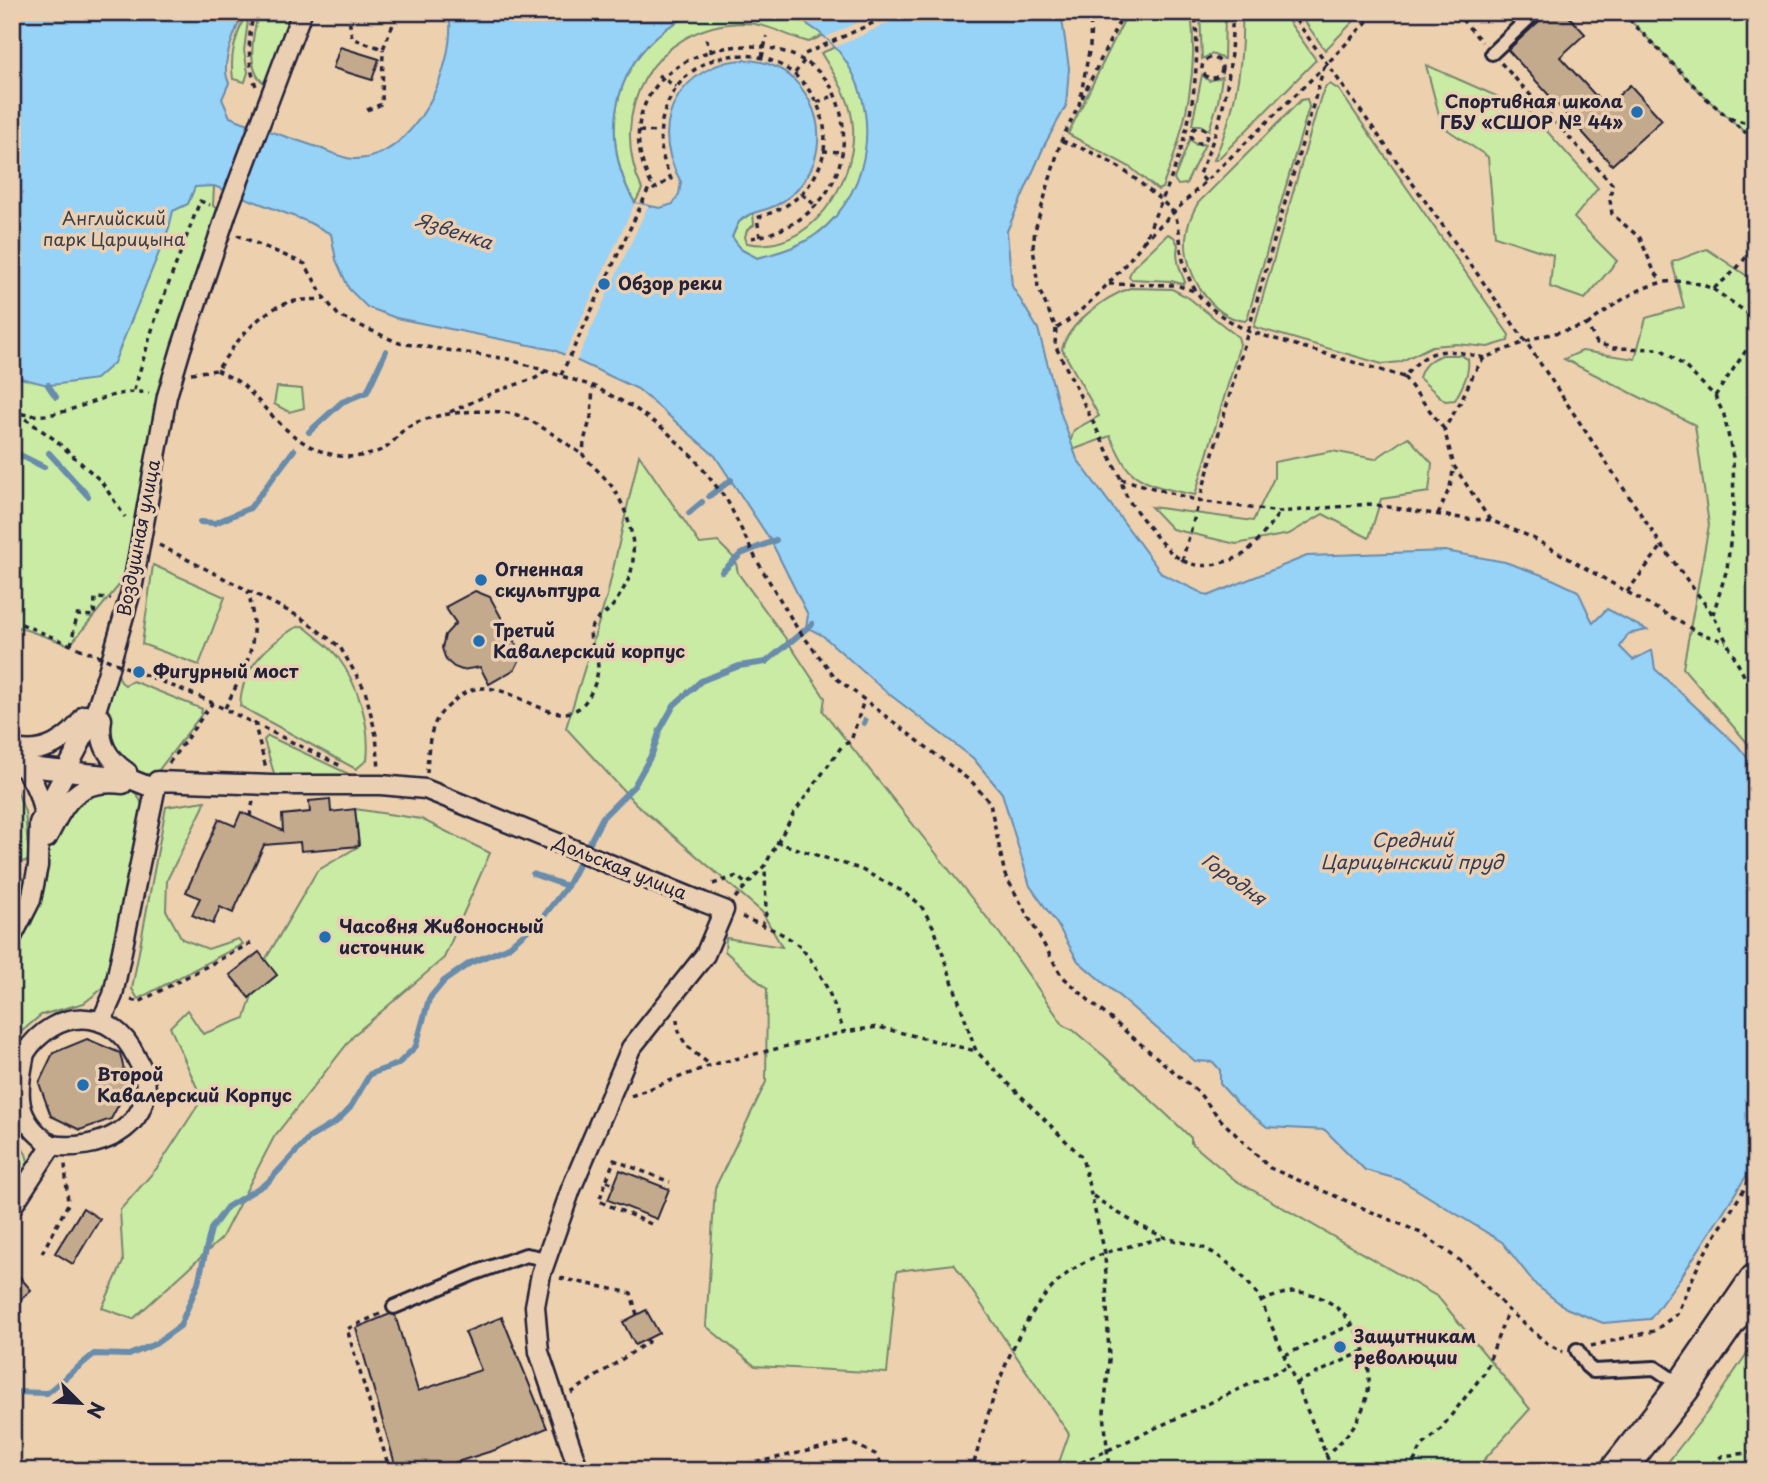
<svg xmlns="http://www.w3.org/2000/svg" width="1768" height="1483" viewBox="0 0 1768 1483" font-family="'Playpen Sans',sans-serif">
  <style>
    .green { fill: #caeba3; stroke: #76866f; stroke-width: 2 }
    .water { fill: #97d2f7; stroke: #688cac; stroke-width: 2 }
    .pier { fill: #edd0ae }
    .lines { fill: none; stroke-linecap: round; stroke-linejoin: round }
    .stream { stroke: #688cac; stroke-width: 6 }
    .building { fill: #c4aa8d; stroke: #22223b; stroke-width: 2 }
    .service-casing { stroke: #22223b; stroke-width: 18 }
    .pedestrian-casing { stroke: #22223b; stroke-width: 23 }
    .secondary-casing { stroke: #22223b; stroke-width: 38 }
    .path { stroke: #22223b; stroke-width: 3.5; stroke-dasharray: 5 5; stroke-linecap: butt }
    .service { stroke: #ebcfb2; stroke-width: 12 }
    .pedestrian { stroke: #ebcfb2; stroke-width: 18 }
    .secondary { stroke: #ebcfb2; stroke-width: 33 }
    .pedestrian-bridge-casing { stroke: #22223b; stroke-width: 23; stroke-linecap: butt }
    .path-bridge { stroke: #22223b; stroke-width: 3.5; stroke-dasharray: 5 5; stroke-linecap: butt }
    .pedestrian-bridge { stroke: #ebcfb2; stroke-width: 18 }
    .poi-dot { fill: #1f6fb2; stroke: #ebcfb2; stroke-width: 2.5 }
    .labels { text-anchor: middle; stroke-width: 7; stroke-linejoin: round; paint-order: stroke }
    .poi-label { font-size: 18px; font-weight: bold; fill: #22223b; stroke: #ebcfb2; text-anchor: start }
    .park-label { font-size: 18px; fill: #3b404b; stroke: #ebcfb2 }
    .street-label { font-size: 18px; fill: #22223b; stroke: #ebcfb2 }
    .water-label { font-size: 19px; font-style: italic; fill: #343c57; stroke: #ebcfb2 }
  </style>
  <rect width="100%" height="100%" fill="#edd0ae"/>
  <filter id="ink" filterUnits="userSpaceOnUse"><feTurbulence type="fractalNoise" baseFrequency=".0143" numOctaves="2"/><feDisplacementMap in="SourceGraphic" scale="14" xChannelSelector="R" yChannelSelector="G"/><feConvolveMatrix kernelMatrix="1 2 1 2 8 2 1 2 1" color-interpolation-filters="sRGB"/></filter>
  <g filter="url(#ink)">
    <!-- green -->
    <g class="green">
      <path d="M246,12H249L244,51L248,72L245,82L233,79C229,51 237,37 246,12Z"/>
      <path d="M259,12H295L268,85C244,75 253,32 259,12Z"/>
      <path d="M696,12H783L791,14L824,35L809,42C786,36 768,23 742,23C654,25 606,111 642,189L635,203C600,144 610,69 667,28C676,22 687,17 696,12Z"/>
      <path d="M1128,12H1191C1199,73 1185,132 1162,188L1158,190L1130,167L1068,134Z"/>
      <polygon points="1200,12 1225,12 1224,59 1212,54 1202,59"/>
      <path d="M1242,12H1282L1316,60L1217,160H1214C1235,113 1244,64 1242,12Z"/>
      <polygon points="1298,12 1363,12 1325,50"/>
      <polygon points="1622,12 1756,12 1756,129 1746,133 1707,99"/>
      <path d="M836,47C888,107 873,204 803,243C788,251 773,255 757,258L742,250L732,237L739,222L753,212L754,225L747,230L745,237L747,243C809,256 857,181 853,127C851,97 836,78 821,53Z"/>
      <polygon points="12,59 214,186 213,206 227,212 125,578 70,645 12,625"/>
      <polygon points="1426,65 1528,110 1598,188 1574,218 1617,261 1585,299 1550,287 1553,255 1495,236 1488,157 1442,126"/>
      <polygon points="1202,75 1209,81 1222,77 1218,102 1209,130 1200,125 1192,125"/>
      <polygon points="1330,84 1339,90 1509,335 1508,341 1488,347 1456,344 1432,346 1400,362 1382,364 1254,327 1321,96 1326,86"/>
      <path d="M1307,99L1309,107L1247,319L1245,321C1210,317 1184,272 1186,239C1187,226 1192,213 1198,203L1301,100Z"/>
      <polygon points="1190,139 1196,145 1205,144 1186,184 1178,185 1174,179"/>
      <path d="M1168,234L1174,237L1178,245C1175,258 1180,270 1185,282L1183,284L1171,281L1131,279L1129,276L1133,267Z"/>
      <polygon points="1707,249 1756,282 1756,753 1683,668 1709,525 1695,425 1564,359 1582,351 1635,359 1646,318 1684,307 1672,262"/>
      <path d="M1130,288L1172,289L1189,298L1238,337L1240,344L1195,495C1174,490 1145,487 1129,470C1121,461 1116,447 1110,436L1067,452L1074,430L1099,416L1062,349C1069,323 1105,297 1130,288Z"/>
      <path d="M1443,355H1460L1468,359C1470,374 1462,387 1455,400L1445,401L1419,378C1422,366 1431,358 1443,355Z"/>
      <polygon points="277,387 302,389 304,408 289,412 274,404"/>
      <polygon points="1408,437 1432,463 1429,492 1381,499 1369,538 1323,514 1289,534 1236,544 1172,529 1151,507 1253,521 1274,478 1274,462 1332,451 1375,459"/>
      <polygon points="639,455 700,544 718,542 735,559 738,573 786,639 825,698 823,711 1000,934 1064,1026 1073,1030 1104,1056 1183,1130 1191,1138 1191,1143 1235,1180 1438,1297 1530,1409 1474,1471 1056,1471 1069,1434 954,1264 897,1271 887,1373 755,1366 706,1326 715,1188 766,1082 767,989 725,951 726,938 782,947 762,912 635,803 566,728 607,596"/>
      <polygon points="153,565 225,597 199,665 142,644"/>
      <path d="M303,626C314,635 328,645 337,656C358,684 371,725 367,760L356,769L240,706C241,675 258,654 283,636C290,631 294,627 303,626Z"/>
      <polygon points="118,674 121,682 125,685 133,681 202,709 201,715 155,775 137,776 113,762 102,719"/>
      <polygon points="268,736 351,775 350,782 276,780 264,740"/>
      <path d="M107,782C129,788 138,787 144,812L112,976L103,988L84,1003L41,1015L22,1031L12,1034V951L31,924L39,904L46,879L49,849L47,838L63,807Z"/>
      <polygon points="12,786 15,786 25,812 29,861 19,862 14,868 16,876 28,880 12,920"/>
      <polygon points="205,801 203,808 167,880 166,910 182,939 208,949 238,939 243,944 138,999 132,989 166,807"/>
      <polygon points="355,809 421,819 490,853 444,958 355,1034 274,1137 221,1239 133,1319 102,1308 123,1262 120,1210 158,1167 202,1099 170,1027 187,1010 203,1034 245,1018 260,969 317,871 359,846"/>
      <polygon points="12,1134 26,1154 30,1169 12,1193"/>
      <polygon points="1756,1340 1756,1471 1661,1471 1708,1411"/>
    </g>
    <!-- water -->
    <path class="water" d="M12,12H243C236,32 219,63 229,83L222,99L230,117C258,128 288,137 317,147C328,151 341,158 353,159C415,161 458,64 449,12H696C687,17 676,22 667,28C610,69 600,144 635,203L660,208L673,204L679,194L681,182C623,81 763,13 809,100C819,119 821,141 814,162C806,183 789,202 767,209C757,212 746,214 739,222C736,226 734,233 732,237L742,250L757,258C787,251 816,241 836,216C885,157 874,64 807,24C799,19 792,15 783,12H1061L1069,68L1066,106L1045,144L1007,231L1012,286L1038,329L1061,414L1077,459L1162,574L1208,596L1307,556L1445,551L1505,562L1548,577L1578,591L1593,623L1607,609L1647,630L1628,634L1620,647L1633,660L1652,650L1655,669L1737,745L1756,768V1161L1683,1274L1650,1319L1603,1323L1566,1308L1536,1285L1502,1242L1401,1180L1365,1170L1325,1130L1267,1127L1237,1103L1220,1084V1070L1213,1062L1195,1061L1078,961L1057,924L1030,886L1002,793L973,758L885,691L822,635L806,627L808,615L771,541L715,456L638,389L554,350L396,318L367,307L349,289L336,260L331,234L306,221L214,186L195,187L188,204L173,211L169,228L114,363L96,379L59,384L48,385L12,376Z"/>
    <!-- pier -->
    <g class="pier">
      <polygon points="880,12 913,12 836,47 826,37"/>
      <polygon points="635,203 648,206 575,364 563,358"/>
    </g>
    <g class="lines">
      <!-- stream -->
      <g class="stream">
        <polyline points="48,385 56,397"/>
        <polyline points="309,432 342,402 367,392 386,351"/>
        <polyline points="12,451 44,467"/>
        <polyline points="49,453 88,496"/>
        <polyline points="709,496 731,480"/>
        <polyline points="689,513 702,502"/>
        <polyline points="200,522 215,523 250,508 294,450"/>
        <polyline points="722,572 741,554 776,540"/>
        <polyline points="864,723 865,721"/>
        <polyline points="533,874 567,886"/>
        <polyline points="12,1392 47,1393 94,1354 129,1355 155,1344 180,1326 198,1283 211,1229 227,1207 267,1183 309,1138 336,1122 350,1108 370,1074 398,1064 416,1046 429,999 444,981 470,963 507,948 543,917 567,886 603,817 634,786 652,754 660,730 674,705 701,681 739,666 766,662 812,624"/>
      </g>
    </g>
    <!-- building -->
    <g class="building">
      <polygon points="1549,12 1565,12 1585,34 1560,57 1606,107 1630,85 1662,120 1612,165 1508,50"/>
      <polygon points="340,47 379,59 372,80 333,68"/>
      <polygon points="475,591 490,597 520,652 519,661 515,669 489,684 480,667 462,670 454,667 446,660 442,648 445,635 456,623 445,607"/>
      <polygon points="330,799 331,812 355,809 359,846 301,851 300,842 264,845 233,913 220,907 213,924 192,915 200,898 186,892 219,819 235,826 241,812 283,831 282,815 310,812 309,801"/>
      <polygon points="259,952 277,975 249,998 230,975"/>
      <polygon points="87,1039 120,1053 128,1087 111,1119 80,1130 51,1116 39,1083 53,1053"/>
      <polygon points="620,1170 669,1189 657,1219 608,1200"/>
      <polygon points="83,1208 100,1219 73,1264 55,1253"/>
      <polygon points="12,1268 31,1290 12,1307"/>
      <polygon points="646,1310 659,1333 635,1345 623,1322"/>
      <polygon points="390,1314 395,1315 418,1391 481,1370 465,1332 502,1317 547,1428 495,1450 441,1467 442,1471 397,1471 356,1328"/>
    </g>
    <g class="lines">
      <defs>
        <g id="service">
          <polyline points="1492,53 1535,12"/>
          <polyline points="394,1307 475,1273 526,1255 546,1259"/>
          <polyline points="1577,1350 1587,1366 1593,1371 1655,1368 1683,1387"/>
        </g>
        <g id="pedestrian">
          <path d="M12,748C42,757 70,740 85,715L102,719C98,743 108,759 127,772L123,784C76,779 66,801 47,838C43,803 39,781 12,755"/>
          <polyline points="18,766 125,777 155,789"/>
          <polyline points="12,937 31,900 38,866 39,823 94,717 107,675 133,584 167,396 181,349 227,212 302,12"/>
          <polyline points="101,1022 113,995 157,781 271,785 381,785 425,789 472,808"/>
          <path d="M12,1047L25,1053C17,1093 13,1120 52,1145L12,1207"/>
          <path d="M25,1053C55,1008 112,1005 136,1057C139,1063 144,1071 145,1077C153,1130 94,1152 52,1145"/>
          <polyline points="579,1471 539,1352 535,1306 541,1274 571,1189 631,1048 705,955 724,910 703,902"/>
        </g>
        <polyline id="secondary" points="1617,1471 1683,1387 1756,1281"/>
      </defs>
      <!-- service casing -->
      <use href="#service" class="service-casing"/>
      <!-- pedestrian casing -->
      <use href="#pedestrian" class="pedestrian-casing"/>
      <!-- secondary casing -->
      <use href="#secondary" class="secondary-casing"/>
      <!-- path -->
      <g class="path">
        <path d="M254,12C248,35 247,63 256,86"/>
        <polyline points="348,12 352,38 383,49 398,12"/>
        <path d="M1091,12L1090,46L1079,105L1061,141L1035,230L1033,246L1038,287L1056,328L1055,345L1121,479C1124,500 1139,513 1151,530C1172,557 1189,573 1224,562C1232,560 1238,558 1244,554C1258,543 1269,526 1280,512"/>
        <polyline points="1290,12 1526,342 1662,546 1713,615 1756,699"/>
        <polyline points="1455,12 1482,42"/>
        <polyline points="1622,12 1707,99 1746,133"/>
        <polyline points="706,39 714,59"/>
        <polyline points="805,54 897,12"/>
        <polyline points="762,57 767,36"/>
        <circle cx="1212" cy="68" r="10"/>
        <polyline points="1501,63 1612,184 1610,200 1612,214 1640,238 1654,271 1661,280"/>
        <polyline points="795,73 807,57"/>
        <polyline points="658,75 676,87"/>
        <polyline points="1082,98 1124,12"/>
        <polyline points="817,102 836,95"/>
        <polyline points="367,110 382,104 383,49"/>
        <polyline points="1730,118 1744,122 1756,120"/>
        <circle cx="1199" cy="135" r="8"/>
        <polyline points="639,131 659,132"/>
        <path d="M1062,141C1099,154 1124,167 1153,194C1160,199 1168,206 1173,212C1179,221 1180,238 1181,249C1188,294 1209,311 1248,331L1404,377C1431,344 1447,349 1484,358"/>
        <polyline points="823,151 842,152"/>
        <path d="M1205,181L1199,174C1224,120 1233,72 1232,12"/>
        <polyline points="802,194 816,206"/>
        <polyline points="237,235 305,264 325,299 339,316 399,343 508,359 593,386 633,407 665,430 694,458 727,500 756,559 797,628 836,678 973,783 990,803 1005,875 1061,975 1093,1004 1198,1092 1221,1120 1270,1168 1421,1233 1469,1267 1508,1310 1548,1344 1563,1352"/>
        <path d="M751,238C790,232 825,208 838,169C848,140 844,110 829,83C764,0 585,66 654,189L671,179C657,149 656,122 673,93C683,75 703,61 724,57C801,41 858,133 803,192C790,206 774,212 757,218L760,237"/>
        <polyline points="1143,242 1324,67 1376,12"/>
        <polyline points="1109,284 1176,285 1194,291"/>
        <polyline points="1713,289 1756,319"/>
        <path d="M1587,325C1627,295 1662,267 1713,289C1732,274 1746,262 1756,239"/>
        <path d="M1057,328C1073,318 1085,307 1098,294C1113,279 1128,262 1141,245C1148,235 1152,222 1157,211C1187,147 1202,82 1195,12"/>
        <path d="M217,370C225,375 236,379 244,386C273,415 293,446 335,455C352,459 372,456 387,447C394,442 399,433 406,428C429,412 494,406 520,416C543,426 563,441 583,455"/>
        <path d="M191,373L217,370C234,345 256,313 287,303C298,299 313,300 325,299"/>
        <polyline points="561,375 651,184"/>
        <polyline points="1404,377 1444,429"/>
        <polyline points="134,390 156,317 200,201 210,205"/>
        <polyline points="1715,396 1756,336"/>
        <path d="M12,411C63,429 102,385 149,393"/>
        <polyline points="450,412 497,391 536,378 547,370"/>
        <polyline points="17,413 54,439 101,481 125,517"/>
        <polyline points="1121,479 1199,501 1280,512 1369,504 1467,519 1490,520 1531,537 1699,633 1726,642"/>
        <polyline points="1438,514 1450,487 1454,466"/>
        <polyline points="1490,520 1454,466 1444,429 1460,403 1475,371 1484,358 1535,338 1587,325 1597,343 1613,348 1661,349 1683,365 1715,396 1724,415 1733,457 1734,509 1727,569 1713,614"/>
        <polyline points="159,545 300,617 340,647 365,690 376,735 379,769"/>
        <polyline points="1182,561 1324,67"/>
        <polyline points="1627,592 1662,546"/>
        <polyline points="12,620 78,648"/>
        <polyline points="71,645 77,615 94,616 95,598 111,599"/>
        <polyline points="200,697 341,766"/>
        <path d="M225,708C248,663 261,643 248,591"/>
        <polyline points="254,722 266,768"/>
        <polyline points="169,763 213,702"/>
        <path d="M427,773C428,754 428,732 439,716C443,710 450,705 454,701C496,660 545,732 579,708C591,699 601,674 597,660C595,650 588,639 591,629C593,620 603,616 609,610C615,604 620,595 624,588C642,560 631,517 615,491C607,478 593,467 583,455L584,441L591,417L593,386"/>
        <polyline points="250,816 253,801"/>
        <polyline points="776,842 860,869 902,891 920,904 934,928 976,1051 1082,1157 1105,1253 1109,1360 1104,1412 1109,1471"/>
        <polyline points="713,884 737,876 747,885"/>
        <polyline points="735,898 765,865 794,813 842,746 851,741 864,700"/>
        <path d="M742,917C761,925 787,933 801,948C823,971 834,1004 844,1032"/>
        <polyline points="762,926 766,914 765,865"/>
        <polyline points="131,1000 139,1002 251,943"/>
        <path d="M677,1019C678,1043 694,1053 711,1065"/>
        <polyline points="631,1096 711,1065 844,1032 878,1027 976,1051"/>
        <polyline points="607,1181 614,1184"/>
        <path d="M1093,1196C1116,1212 1138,1226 1164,1237C1177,1242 1192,1243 1206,1249C1227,1259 1249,1280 1261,1301L1333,1471"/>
        <polyline points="651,1224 599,1201 614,1160 670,1182"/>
        <polyline points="42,1253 68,1204 65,1164"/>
        <polyline points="560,1278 631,1293 637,1315"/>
        <path d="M1261,1301C1270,1298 1282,1293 1292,1292C1345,1290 1380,1353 1366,1400C1358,1424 1345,1440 1325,1455"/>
        <polyline points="380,1314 347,1329 390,1471"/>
        <polyline points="1591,1346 1654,1331 1677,1314 1701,1259 1756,1170"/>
        <polyline points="1285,1355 1353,1324"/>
        <polyline points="1296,1383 1364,1351"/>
        <polyline points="571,1393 648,1342 647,1339"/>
        <polyline points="541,1471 558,1464"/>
        <polyline points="717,1471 848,1442 875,1454 887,1471"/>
        <polyline points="968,1471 974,1463"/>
        <path d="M979,1471L974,1463C993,1396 1018,1300 1083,1263C1107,1249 1138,1245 1166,1237"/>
        <polyline points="1063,1471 1289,1366"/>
        <polyline points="1409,1471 1422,1446 1439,1431 1485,1372 1508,1310"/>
        <polyline points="1704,1471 1722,1456 1756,1452"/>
      </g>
      <!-- service -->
      <use href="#service" class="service"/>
      <!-- pedestrian -->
      <use href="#pedestrian" class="pedestrian"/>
      <!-- secondary -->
      <use href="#secondary" class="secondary"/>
      <defs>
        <polyline id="pedestrian-bridge" points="472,808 703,902"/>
      </defs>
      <!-- pedestrian-bridge casing -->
      <use href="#pedestrian-bridge" class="pedestrian-bridge-casing"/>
      <!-- path-bridge -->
      <polyline class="path-bridge" points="78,648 200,697"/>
      <!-- pedestrian-bridge -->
      <use href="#pedestrian-bridge" class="pedestrian-bridge"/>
    </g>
  </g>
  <!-- markers -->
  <g class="poi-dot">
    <circle cx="1637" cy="112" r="7"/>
    <circle cx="604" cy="284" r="7"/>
    <circle cx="481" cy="580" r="7"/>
    <circle cx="479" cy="641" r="7"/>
    <circle cx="139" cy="672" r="7"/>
    <circle cx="325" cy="937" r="7"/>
    <circle cx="83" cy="1085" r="7"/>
    <circle cx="1340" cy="1347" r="7"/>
  </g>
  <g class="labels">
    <!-- poi labels -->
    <g class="poi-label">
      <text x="1623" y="108" text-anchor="end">Спортивная школа<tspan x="1623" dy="21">ГБУ «СШОР № 44»</tspan></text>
      <text x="618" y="290">Обзор реки</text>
      <text x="495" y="576">Огненная<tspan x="495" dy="21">скульптура</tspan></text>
      <text x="493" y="637">Третий<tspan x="493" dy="21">Кавалерский корпус</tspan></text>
      <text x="153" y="678">Фигурный мост</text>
      <text x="339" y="933">Часовня Живоносный<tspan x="339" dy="21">источник</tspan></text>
      <text x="97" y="1081">Второй<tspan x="97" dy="21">Кавалерский Корпус</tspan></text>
      <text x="1354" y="1343">Защитникам<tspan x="1354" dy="21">революции</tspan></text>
    </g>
    <!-- park labels -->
    <g class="park-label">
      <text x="114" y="225">Английский<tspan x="114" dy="21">парк Царицына</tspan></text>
    </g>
    <!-- street labels -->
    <g class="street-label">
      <text transform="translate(139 538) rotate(-79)" y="6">Воздушная улица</text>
      <text transform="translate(620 868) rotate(22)" y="6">Дольская улица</text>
    </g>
    <!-- water labels -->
    <g class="water-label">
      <text transform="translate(454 231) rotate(18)" y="7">Язвенка</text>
      <text x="1412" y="847">Средний<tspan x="1412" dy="22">Царицынский пруд</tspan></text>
      <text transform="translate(1234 879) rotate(36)" y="7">Городня</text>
    </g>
  </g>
  <!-- margin -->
  <rect width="1768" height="1483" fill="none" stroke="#ebcfb2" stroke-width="42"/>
  <rect x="21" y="21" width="1726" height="1441" fill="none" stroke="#22223b" stroke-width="2.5" filter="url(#ink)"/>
  <!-- north arrow -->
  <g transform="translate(80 1403) rotate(114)" stroke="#ebcfb2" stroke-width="5" paint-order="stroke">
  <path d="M0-5L12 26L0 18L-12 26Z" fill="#22223b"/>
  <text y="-10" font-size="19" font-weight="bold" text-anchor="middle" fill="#22223b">N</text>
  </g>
</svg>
